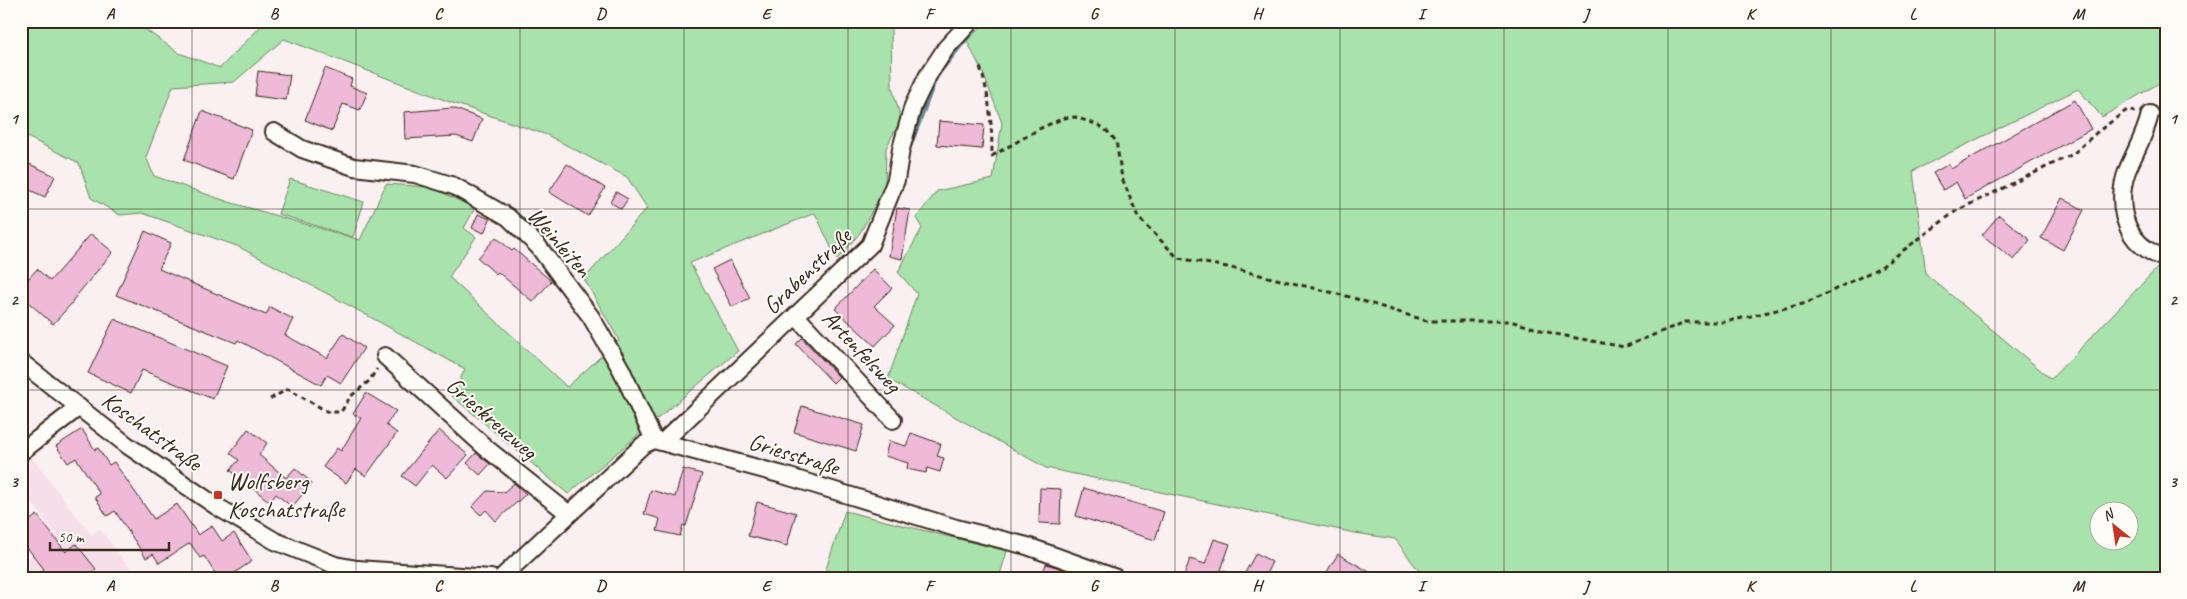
<svg xmlns="http://www.w3.org/2000/svg" width="2187" height="599" viewBox="0 0 2187 599" font-family="Caveat,sans-serif">
  <style>
    .built { fill: #f6dfe9 }
    .green { fill: #a7e3aa; stroke: #718664; fill-rule: evenodd }
    .lines { fill: none; stroke-linecap: round; stroke-linejoin: round }
    .stream { stroke: #668c93; stroke-width: 5 }
    .building { fill: #eebad7; stroke: #3b2a1e }
    .minor-casing { stroke: #3b2a1e; stroke-width: 20 }
    .path { stroke: #3b2a1e; stroke-width: 3; stroke-dasharray: 5 4; stroke-linecap: butt }
    .minor { stroke: #fdfcf7; stroke-width: 16 }
    .grid { fill: none; stroke: #3b2a1e; stroke-width: 1; stroke-opacity: 0.55 }
    .poi-dot { fill: #c8321e; stroke: #fdfcf7; stroke-width: 2 }
    .labels { text-anchor: middle; stroke-width: 4; stroke-linejoin: round; paint-order: stroke }
    .street-label { font-size: 24px; fill: #3b2a1e; stroke: #fdfcf7 }
    .poi-label { font-size: 24px; fill: #3b2a1e; stroke: #fdfcf7; text-anchor: start }
    .neatline { fill: none; stroke: #3b2a1e; stroke-width: 2 }
    .grid-label { font-size: 16px; text-anchor: middle; font-weight: bold; fill: #3b2a1e }
  </style>
  <rect width="100%" height="100%" fill="#faeff1"/>
  <filter id="ink" filterUnits="userSpaceOnUse"><feTurbulence type="fractalNoise" baseFrequency=".02" numOctaves="2"/><feDisplacementMap in="SourceGraphic" scale="10" xChannelSelector="R" yChannelSelector="G"/><feConvolveMatrix kernelMatrix="1 2 1 2 8 2 1 2 1" color-interpolation-filters="sRGB"/></filter>
  <g filter="url(#ink)">
    <!-- built -->
    <polygon class="built" points="30,455 91,535 100,529 137,578 21,578 21,563 57,535 21,489 21,462"/>
    <!-- green -->
    <g class="green">
      <path d="M21,21H147L146,30L179,53L220,68L266,21H895L891,29L892,87L901,119L886,148L885,187L860,233L837,260L815,213L690,263L738,351L568,494L452,396L465,369L339,300L237,246L142,213L120,215L91,198L79,163L21,134ZM284,39L447,101L547,135L627,177L647,208L584,279L619,340L567,387L449,277L476,237L464,228L475,208L430,187L386,184L360,240L229,202L154,176L146,157L173,86L234,82Z"/>
      <path d="M987,21H2166V79L2102,117L2078,89L1913,171L1926,274L2051,379L2159,266L2166,269V578H1422V575L1395,539L1355,533L1046,468L888,379L917,294L898,272L922,228L916,218L937,191L993,179L1002,123L983,73L967,41ZM2100,512H2130V542H2100Z"/>
      <polygon points="290,179 364,202 353,237 278,214"/>
      <polygon points="845,511 1007,551 999,578 823,578"/>
    </g>
    <g class="lines">
      <!-- stream -->
      <g class="stream">
        <polyline points="941,70 980,21"/>
        <polyline points="910,146 935,79"/>
      </g>
    </g>
    <!-- building -->
    <g class="building">
      <polygon points="325,68 352,79 350,86 367,93 360,110 343,104 332,131 305,120"/>
      <polygon points="258,71 290,75 286,100 255,96"/>
      <polygon points="2075,100 2091,129 1965,199 1956,182 1943,190 1933,173 1949,164 1951,169"/>
      <polygon points="453,108 482,119 473,142 456,136 405,139 404,112"/>
      <polygon points="202,111 252,130 234,179 184,160"/>
      <polygon points="939,121 984,125 982,149 937,145"/>
      <polygon points="21,160 55,176 45,197 21,186"/>
      <polygon points="567,164 605,188 588,216 549,192"/>
      <polygon points="616,192 628,199 621,209 610,202"/>
      <polygon points="2062,198 2084,210 2063,250 2041,238"/>
      <polygon points="897,208 910,210 902,259 889,256"/>
      <polygon points="478,214 490,219 484,233 472,228"/>
      <polygon points="1999,215 2030,240 2014,260 1982,235"/>
      <polygon points="145,231 171,243 159,269 266,315 270,307 293,319 285,335 327,358 343,334 364,348 341,383 327,375 321,385 238,340 236,343 116,295"/>
      <polygon points="91,234 113,252 72,301 73,302 53,324 21,296 21,287 37,269 50,281"/>
      <polygon points="496,237 512,251 514,249 551,281 533,302 498,272 496,274 478,258"/>
      <polygon points="730,260 750,298 732,307 712,269"/>
      <polygon points="873,269 892,288 874,306 895,325 875,346 835,309"/>
      <polygon points="114,319 227,366 213,399 142,370 131,393 88,373"/>
      <polygon points="802,338 839,377 833,383 796,344"/>
      <polygon points="366,393 396,411 386,425 397,433 366,476 356,469 346,483 323,467 337,448 341,451 361,418 353,414"/>
      <polygon points="802,406 864,425 856,451 794,432"/>
      <polygon points="82,429 95,450 98,448 109,465 114,462 154,519 177,504 198,535 212,526 222,541 234,533 252,561 227,578 218,578 204,556 200,558 190,543 159,563 153,554 146,558 115,511 107,516 95,497 100,494 76,458 68,463 56,446"/>
      <polygon points="248,429 267,443 259,455 286,478 295,468 312,483 292,507 276,494 270,502 230,470 239,460 230,453"/>
      <polygon points="439,430 468,455 447,478 432,465 415,486 402,476"/>
      <polygon points="911,433 941,444 937,456 944,458 940,472 927,468 926,473 907,469 908,463 885,456 889,441 906,446"/>
      <polygon points="476,453 490,464 480,475 467,463"/>
      <polygon points="683,469 702,474 686,526 683,525 680,536 657,531 660,519 644,514 651,490 675,497"/>
      <polygon points="514,483 526,494 496,521 486,510 481,515 472,507 487,491 504,492"/>
      <polygon points="1040,488 1061,489 1060,524 1039,523"/>
      <polygon points="1084,488 1164,512 1155,540 1076,516"/>
      <polygon points="757,502 796,513 787,546 748,536"/>
      <polygon points="37,515 66,552 76,544 96,569 85,578 34,578 44,569 21,540 21,527"/>
      <polygon points="1214,539 1230,544 1221,570 1238,576 1238,578 1183,578 1190,559 1205,564"/>
      <polygon points="1256,553 1272,562 1264,578 1242,578"/>
      <polygon points="1338,554 1380,578 1323,578"/>
      <polygon points="1046,564 1063,569 1060,578 1041,578"/>
    </g>
    <g class="lines">
      <defs>
        <g id="minor">
          <path d="M2150,114C2145,136 2135,151 2127,171C2117,199 2122,234 2148,250C2153,254 2160,256 2166,259"/>
          <polyline points="274,132 302,149 354,167 415,174 454,186 508,217 538,246 591,317 621,369 654,440"/>
          <polyline points="796,316 893,420"/>
          <polyline points="385,356 486,448 569,514"/>
          <polyline points="21,362 127,445 216,506 275,541 335,565 357,569 491,578"/>
          <polyline points="664,441 870,245 896,180 901,149 913,106 927,77 946,48 971,21"/>
          <polyline points="21,452 79,407"/>
          <polyline points="501,578 643,445 654,440 783,475 956,528 1027,546 1116,578"/>
        </g>
      </defs>
      <!-- minor casing -->
      <use href="#minor" class="minor-casing"/>
      <!-- path -->
      <g class="path">
        <path d="M980,67C990,97 992,125 992,156L1041,128L1064,118L1075,117L1098,125L1108,132L1116,141L1122,178L1138,217L1178,258L1227,267L1350,297L1427,321H1510L1555,334L1624,347L1685,322H1725L1807,303L1881,267L1956,211L2073,154L2096,133L2127,110L2135,112"/>
        <polyline points="270,399 288,389 328,412 341,412 350,397 369,381 377,369"/>
      </g>
      <!-- minor -->
      <use href="#minor" class="minor"/>
    </g>
  </g>
  <!-- grid -->
  <path class="grid" d="M192,21V578M356,21V578M520,21V578M684,21V578M848,21V578M1011,21V578M1175,21V578M1340,21V578M1504,21V578M1668,21V578M1831,21V578M1995,21V578M21,209H2166M21,390H2166"/>
  <!-- markers -->
  <rect class="poi-dot" x="213" y="490" width="10" height="10" rx="2.5"/>
  <g class="labels">
    <!-- street labels -->
    <g class="street-label">
      <text transform="translate(560 242) rotate(49)" y="8">Weinleiten</text>
      <text transform="translate(807 271) rotate(-44)" y="8">Grabenstraße</text>
      <text transform="translate(862 351) rotate(47)" y="8">Artenfelsweg</text>
      <text transform="translate(492 418) rotate(41)" y="8">Grieskreuzweg</text>
      <text transform="translate(152 431) rotate(36)" y="8">Koschatstraße</text>
      <text transform="translate(794 454) rotate(17)" y="8">Griesstraße</text>
    </g>
    <!-- poi labels -->
    <g class="poi-label">
      <text x="228" y="489">Wolfsberg<tspan x="228" dy="28">Koschatstraße</tspan></text>
    </g>
  </g>
  <!-- margin -->
  <rect width="2187" height="599" fill="none" stroke="#fdfcf7" stroke-width="55"/>
  <!-- north arrow -->
  <g transform="translate(2114 526) rotate(330)"><circle r="24" fill="#fdfcf7" stroke="#afa8a0"/>
  <path d="M0-4L9 19L0 12L-9 19Z" fill="#c8321e"/>
  <text y="-8" font-size="14" font-weight="bold" text-anchor="middle" fill="#3b2a1e">N</text>
  </g>
  <!-- scale -->
  <path d="M50 542v8h119v-8" fill="none" stroke="#3b2a1e" stroke-width="2.5"/>
  <text x="58" y="542" font-size="15" fill="#3b2a1e" stroke="#fdfcf7" stroke-width="4" paint-order="stroke">50 m</text>
  <rect x="28" y="28" width="2132" height="544" class="neatline"/>
  <g class="grid-label">
    <text x="110" y="19">A</text>
    <text x="274" y="19">B</text>
    <text x="438" y="19">C</text>
    <text x="601" y="19">D</text>
    <text x="766" y="19">E</text>
    <text x="929" y="19">F</text>
    <text x="1094" y="19">G</text>
    <text x="1257" y="19">H</text>
    <text x="1421" y="19">I</text>
    <text x="1586" y="19">J</text>
    <text x="1750" y="19">K</text>
    <text x="1913" y="19">L</text>
    <text x="2078" y="19">M</text>
    <text x="14" y="124">1</text>
    <text x="2173" y="124">1</text>
    <text x="14" y="305">2</text>
    <text x="2173" y="305">2</text>
    <text x="14" y="487">3</text>
    <text x="2173" y="487">3</text>
    <text x="110" y="591">A</text>
    <text x="274" y="591">B</text>
    <text x="438" y="591">C</text>
    <text x="601" y="591">D</text>
    <text x="766" y="591">E</text>
    <text x="929" y="591">F</text>
    <text x="1094" y="591">G</text>
    <text x="1257" y="591">H</text>
    <text x="1421" y="591">I</text>
    <text x="1586" y="591">J</text>
    <text x="1750" y="591">K</text>
    <text x="1913" y="591">L</text>
    <text x="2078" y="591">M</text>
  </g>
</svg>
